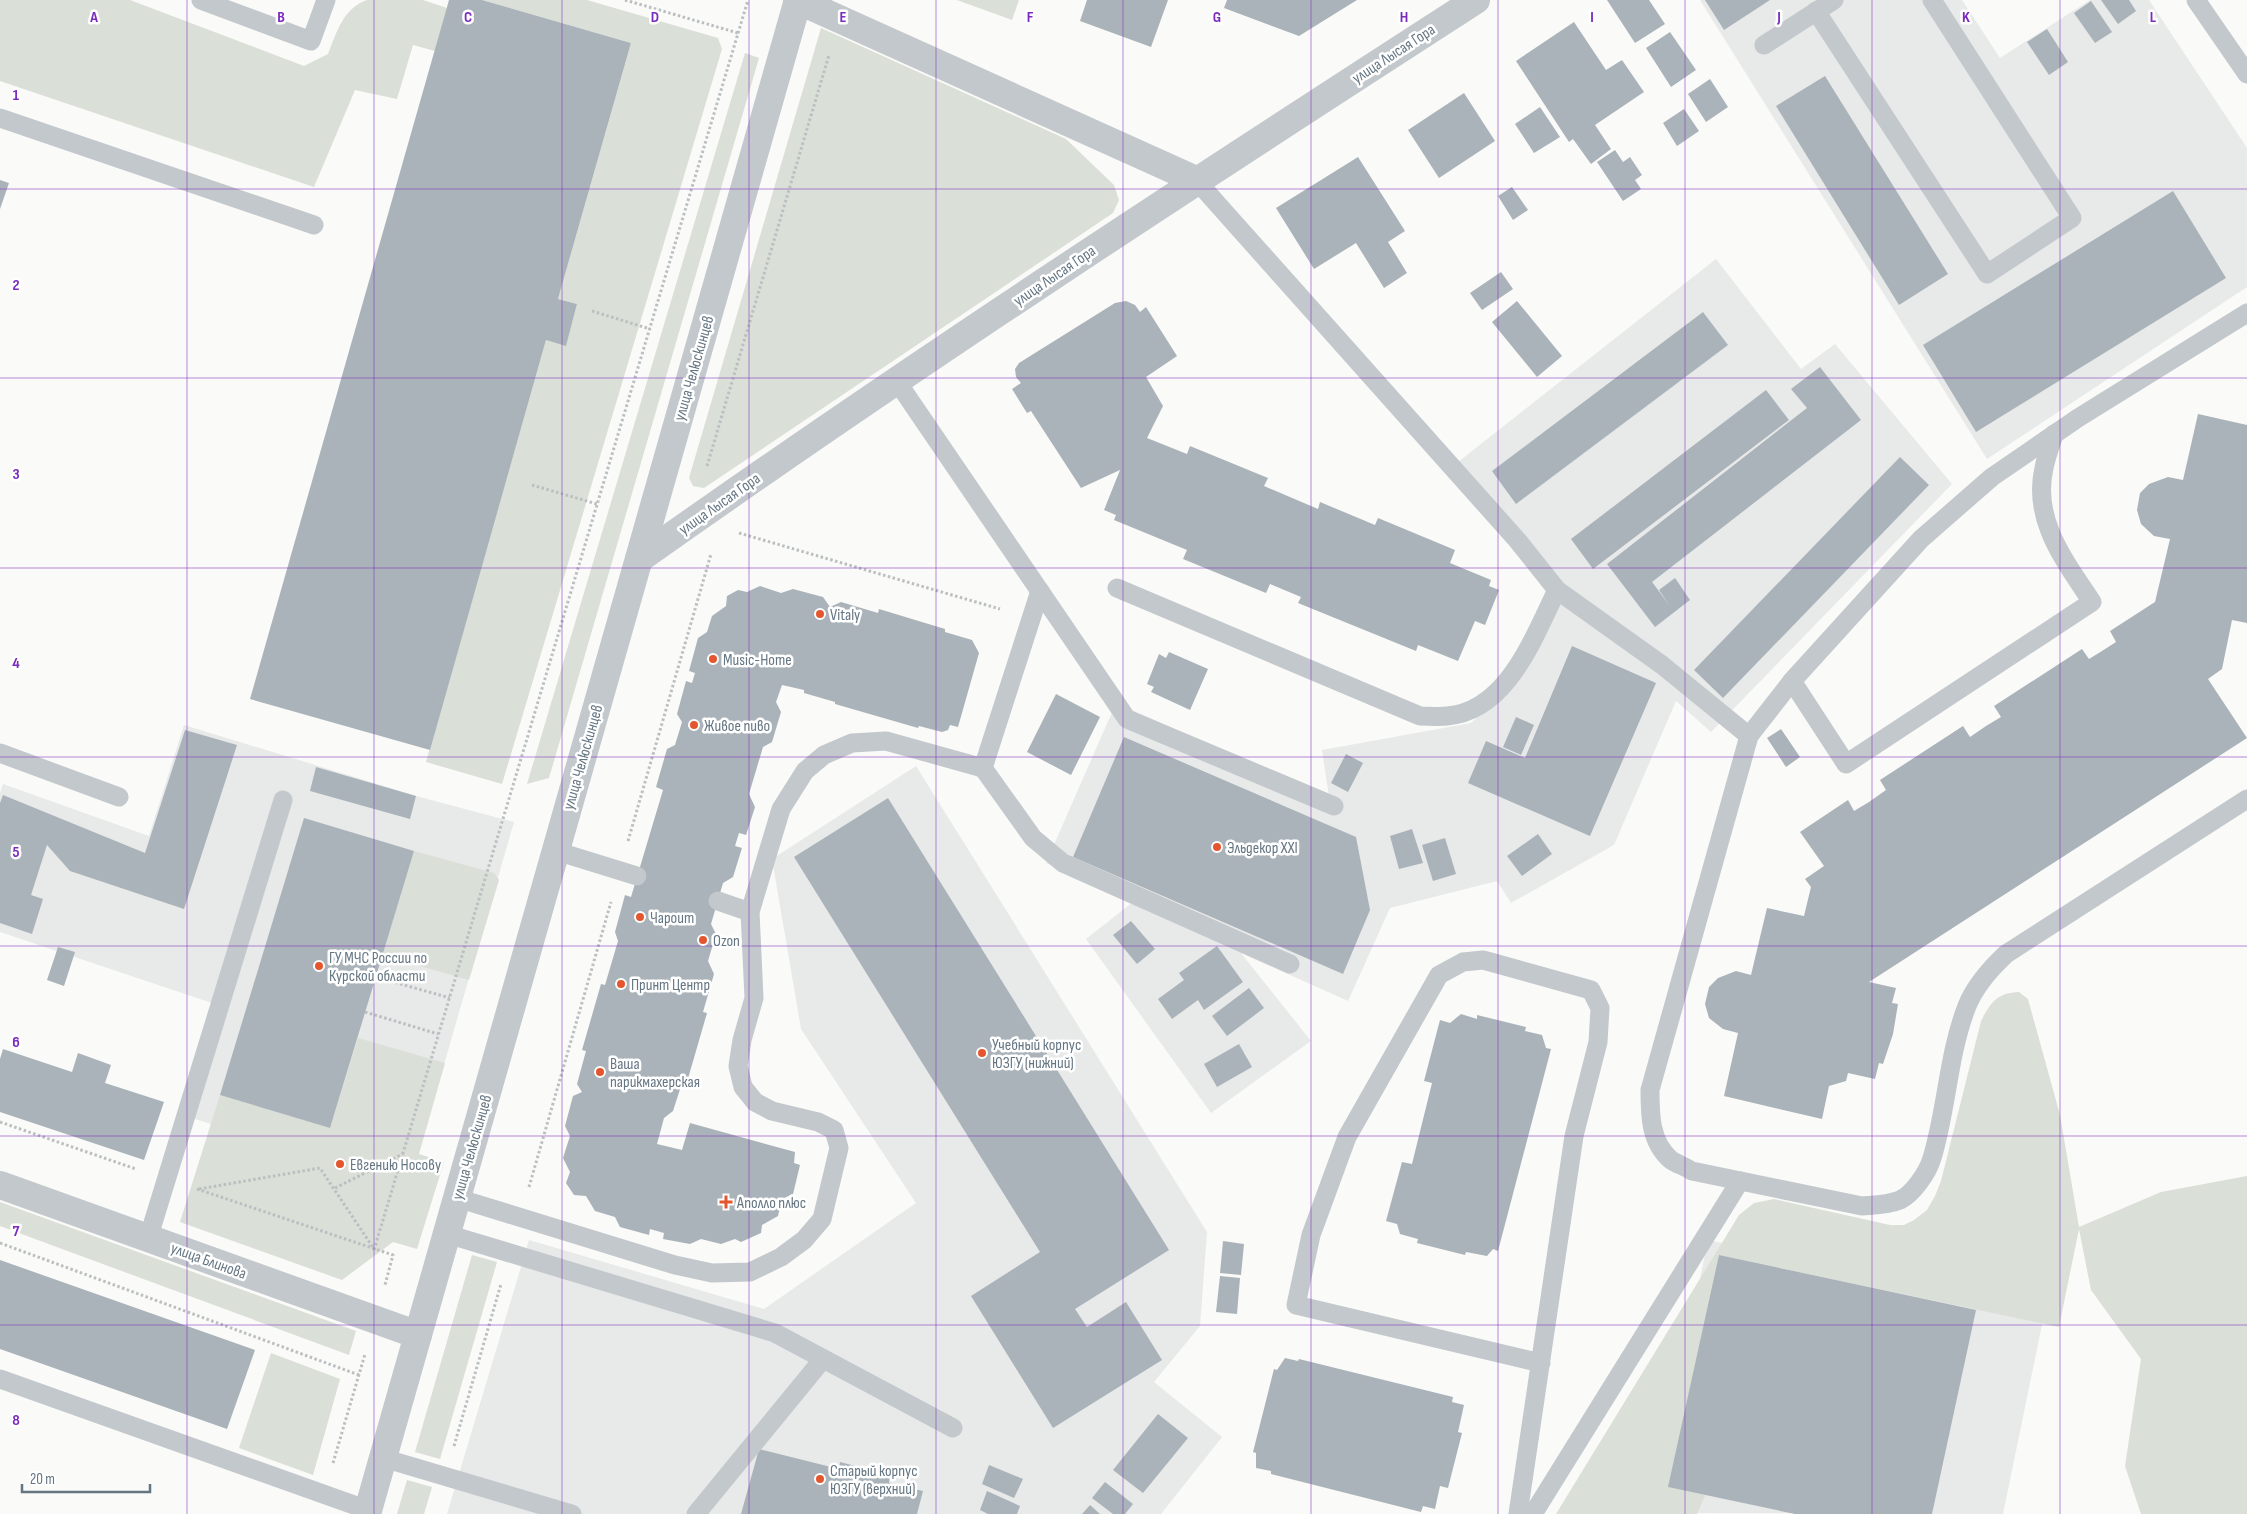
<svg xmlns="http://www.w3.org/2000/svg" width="2247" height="1514" viewBox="0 0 2247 1514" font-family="'Sofia Sans Condensed',sans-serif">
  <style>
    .built { fill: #e8e9e9 }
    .green { fill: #dadfd7 }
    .building { fill: #aab3b9 }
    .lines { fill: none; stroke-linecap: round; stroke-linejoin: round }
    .path { stroke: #bbbfc2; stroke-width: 3; stroke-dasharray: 2.5 2.5; stroke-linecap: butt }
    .service { stroke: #c3c8cc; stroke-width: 19 }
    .minor { stroke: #c3c8cc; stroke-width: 28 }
    .tertiary { stroke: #c3c8cc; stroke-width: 28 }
    .grid { fill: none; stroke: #7b2cbf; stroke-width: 1; stroke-opacity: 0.55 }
    .poi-dot { fill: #e4572e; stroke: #fff; stroke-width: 2 }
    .labels { text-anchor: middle; stroke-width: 5; stroke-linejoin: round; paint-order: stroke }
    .street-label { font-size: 16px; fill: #657683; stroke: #fff }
    .poi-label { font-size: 16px; fill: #657683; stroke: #fff; text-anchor: start }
    .grid-label { font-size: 16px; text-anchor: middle; font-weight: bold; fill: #7b2cbf; stroke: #fff; stroke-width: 5; stroke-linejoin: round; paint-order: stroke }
  </style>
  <rect width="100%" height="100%" fill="#fafaf8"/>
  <!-- built -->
  <g class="built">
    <polygon points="1700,0 1962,0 2000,58 2090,0 2149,0 2247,148 2247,287 1987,459"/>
    <polygon points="1716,259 1801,369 1835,344 1952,484 1711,732 1676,701 1614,845 1511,903 1497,881 1390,908 1348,1001 1241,953 1311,1041 1211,1113 1086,939 1133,902 1046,863 1116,703 1329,797 1322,750 1471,723 1522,676 1563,590 1458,462"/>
    <polygon points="184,725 420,797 514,822 409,1186 179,1114 212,1003 0,932 0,793 3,784 149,836"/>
    <polygon points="916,766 1207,1232 1200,1326 1154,1382 1222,1437 1161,1514 447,1514 529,1240 764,1309 916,1203 801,1029 772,859"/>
    <polygon points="1708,1240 2045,1310 2003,1514 1651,1513"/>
  </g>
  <!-- green -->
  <g class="green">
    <path d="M0,0H130L304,66L328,54C336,34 343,8 367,0H423L447,8L435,51L413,45L397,99L355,90L314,187L0,81Z"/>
    <polygon points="482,0 587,0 718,38 722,49 502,784 426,762 546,340 566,345 577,304 558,299 631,43"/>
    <polygon points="957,0 1019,0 1012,20"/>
    <polygon points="821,28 1066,139 1114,185 1119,200 1113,213 704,488 693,486 689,478"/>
    <polygon points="745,53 759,58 549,778 527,784"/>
    <polygon points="414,851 494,873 499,880 469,980 382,955"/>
    <path d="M2019,992L2028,999L2060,1115L2079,1227L2161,1192L2247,1176V1514H2141L2125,1466L2141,1359L2091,1290L2079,1229L2059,1327L1719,1255L1669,1487L1705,1495L1697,1514H1556L1739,1215L1754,1203L1774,1199L1890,1225H1904L1914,1220L1927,1210L1935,1196L1941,1181L1981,1021C1991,1002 1997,993 2019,992Z"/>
    <polygon points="358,1038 445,1063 419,1154 444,1162 417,1249 393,1242 342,1280 180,1222 220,1095 330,1128"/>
    <polygon points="0,1202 356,1331 349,1355 0,1226"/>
    <polygon points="472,1255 497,1262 440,1459 415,1452"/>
    <polygon points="271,1353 340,1379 313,1475 239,1448"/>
    <polygon points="407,1480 432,1487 424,1514 397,1514"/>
  </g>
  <!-- building -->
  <g class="building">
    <polygon points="449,0 482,0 631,43 558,299 577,304 566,346 546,340 430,750 250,699"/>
    <polygon points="1087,0 1168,0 1151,47 1080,21"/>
    <polygon points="1227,0 1357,0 1299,36 1224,8"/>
    <polygon points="1607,0 1649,0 1665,24 1635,43"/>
    <polygon points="1705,0 1770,0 1724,30"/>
    <polygon points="2101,0 2129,0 2136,11 2118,24"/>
    <polygon points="2091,1 2112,32 2095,43 2074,13"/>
    <polygon points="1574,22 1606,70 1622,60 1644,92 1595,125 1611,149 1591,164 1573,139 1569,142 1516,61"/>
    <polygon points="2047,29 2068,62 2049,75 2027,42"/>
    <polygon points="1670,32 1696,70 1671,87 1646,48"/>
    <polygon points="1825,76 1948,274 1899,305 1776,106"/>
    <polygon points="1710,79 1728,107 1706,122 1688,94"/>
    <polygon points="1464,93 1495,141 1439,178 1408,130"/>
    <polygon points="1540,107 1560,137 1534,153 1515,124"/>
    <polygon points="1684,109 1699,131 1677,146 1663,123"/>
    <polygon points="1615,150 1623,162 1630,157 1642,175 1635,180 1641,189 1623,201 1597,162"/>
    <polygon points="1358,157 1405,231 1388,242 1407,273 1384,288 1356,243 1314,269 1276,208"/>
    <polygon points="0,180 9,183 0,209"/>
    <polygon points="1512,187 1528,210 1513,220 1498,196"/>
    <polygon points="2173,191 2226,278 1976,432 1923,345"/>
    <polygon points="1501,272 1513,289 1482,310 1470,293"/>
    <polygon points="1126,301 1135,305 1140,312 1146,307 1177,356 1146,377 1163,406 1147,438 1187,454 1190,446 1268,478 1264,486 1318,509 1320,502 1375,525 1378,518 1455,550 1450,563 1491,580 1489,586 1499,590 1485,625 1475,621 1458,661 1418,645 1416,651 1298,603 1301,597 1270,584 1266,593 1183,559 1187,550 1114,520 1116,515 1104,510 1120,470 1081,488 1031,411 1027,413 1012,389 1021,383 1016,377 1015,369 1019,363 1115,303"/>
    <polygon points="1517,301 1562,356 1537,377 1492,322"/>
    <polygon points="1703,312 1728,345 1516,504 1492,471"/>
    <polygon points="1820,367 1861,420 1652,582 1670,606 1659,590 1675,578 1690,600 1655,627 1607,564 1807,408 1791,389"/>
    <polygon points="1766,390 1789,420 1593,569 1571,539"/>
    <polygon points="2198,414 2247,425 2247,623 2232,620 2222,669 2208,679 2247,738 1869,982 1896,988 1892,1003 1898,1004 1893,1034 1883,1064 1879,1063 1875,1079 1848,1073 1846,1081 1829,1086 1822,1119 1724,1096 1738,1033 1723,1029 1709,1018 1705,1004 1709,987 1718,978 1736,971 1751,975 1767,908 1804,916 1811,887 1805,879 1824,866 1800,832 1848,800 1854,811 1869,802 1886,790 1880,780 1963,726 1970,737 1986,726 2001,717 1994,706 2082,649 2089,659 2102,651 2116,642 2110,631 2155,602 2170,539 2154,536 2141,524 2137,510 2140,493 2149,484 2168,477 2183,480"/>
    <polygon points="1900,457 1929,485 1723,698 1694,670"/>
    <polygon points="760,586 781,593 793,589 823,597 830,607 841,602 878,613 879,609 945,629 945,632 972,640 979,653 958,727 950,725 948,730 942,732 919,726 918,728 835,704 835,702 804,693 804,690 782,685 776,702 781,712 772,742 763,747 749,794 755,807 746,835 739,833 735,846 742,848 733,877 723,883 711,924 716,934 708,961 714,974 703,1012 707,1013 687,1082 683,1080 673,1111 664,1118 657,1144 682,1150 690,1123 795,1152 794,1163 800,1165 793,1194 782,1199 778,1216 762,1225 761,1233 741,1242 735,1239 721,1244 701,1239 690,1244 663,1239 664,1233 650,1229 649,1235 620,1227 615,1217 595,1211 586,1196 574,1195 566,1183 570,1172 563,1158 570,1136 565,1126 573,1096 582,1092 577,1084 586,1051 582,1050 601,984 605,985 618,941 615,932 625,895 631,897 663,790 656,787 667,749 675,745 682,722 677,714 686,681 692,683 695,673 689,671 698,638 707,632 712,616 726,606 727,596 738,590 747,592"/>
    <polygon points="1572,646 1656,683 1590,836 1468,783 1486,741 1525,758"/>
    <polygon points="1169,652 1208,669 1190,710 1151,692 1154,687 1147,684 1159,654 1166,658"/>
    <polygon points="1056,694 1100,717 1071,775 1027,752"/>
    <polygon points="1516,717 1534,725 1521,755 1503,747"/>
    <polygon points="1781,729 1800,757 1786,767 1767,738"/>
    <polygon points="185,730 237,745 184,909 70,871 47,845 31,895 43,899 32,934 0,923 0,803 3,795 145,853"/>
    <polygon points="1124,737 1356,837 1370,910 1343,974 1073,857"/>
    <polygon points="1346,754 1363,763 1348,792 1331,783"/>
    <polygon points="316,767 416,796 410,819 310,791"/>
    <polygon points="888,798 1169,1250 1075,1309 1087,1327 1126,1302 1162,1360 1053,1428 971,1296 1040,1252 794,857"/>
    <polygon points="304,818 414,851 330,1128 220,1095"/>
    <polygon points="1412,829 1423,863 1399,869 1390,836"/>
    <polygon points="1538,834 1552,854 1522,876 1507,856"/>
    <polygon points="1445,838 1456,874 1433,881 1422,845"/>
    <polygon points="1131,921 1155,949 1137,964 1113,935"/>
    <polygon points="1217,946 1243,982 1204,1010 1198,1000 1172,1019 1158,999 1184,980 1179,973"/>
    <polygon points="58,947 75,952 64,986 47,980"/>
    <polygon points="1249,988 1264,1008 1227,1036 1212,1016"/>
    <polygon points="1461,1014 1477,1019 1477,1015 1526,1027 1525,1031 1542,1035 1546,1048 1551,1049 1498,1251 1493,1249 1487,1256 1466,1252 1465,1255 1417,1243 1418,1239 1400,1234 1397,1224 1386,1221 1402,1162 1412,1164 1432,1083 1424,1081 1440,1020 1450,1023"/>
    <polygon points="1239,1044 1252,1067 1217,1087 1204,1064"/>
    <polygon points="3,1049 72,1072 78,1053 111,1065 105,1083 164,1102 144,1160 0,1112 0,1059"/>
    <polygon points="1223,1241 1244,1244 1241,1275 1220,1273"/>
    <polygon points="1719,1255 1976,1310 1932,1514 1795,1514 1668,1487"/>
    <polygon points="0,1260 255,1350 227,1429 0,1349"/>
    <polygon points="1220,1276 1240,1278 1237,1314 1216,1312"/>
    <polygon points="1285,1358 1298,1361 1299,1359 1453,1397 1452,1402 1464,1405 1458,1432 1462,1433 1448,1488 1440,1486 1435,1509 1423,1506 1421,1512 1271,1474 1271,1471 1256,1468 1256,1453 1253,1452 1274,1369 1277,1370"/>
    <polygon points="1158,1414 1188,1438 1143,1493 1113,1470"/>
    <polygon points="759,1449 839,1469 840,1462 890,1475 889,1483 923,1491 917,1514 741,1514"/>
    <polygon points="989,1465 1023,1479 1014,1498 982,1484"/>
    <polygon points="1105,1482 1133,1504 1125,1514 1113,1514 1092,1498"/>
    <polygon points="987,1491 1020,1506 1017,1514 988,1514 980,1510"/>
    <polygon points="1090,1505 1100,1514 1082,1514"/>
  </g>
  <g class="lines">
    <!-- path -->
    <g class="path">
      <polyline points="625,0 738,33"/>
      <polyline points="592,311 650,329"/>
      <polyline points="707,466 829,55"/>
      <polyline points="532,485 597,504"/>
      <polyline points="739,533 1000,609"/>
      <polyline points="628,841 711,554"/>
      <polyline points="376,977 450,998"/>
      <polyline points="365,1012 438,1034"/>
      <polyline points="0,1122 136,1169"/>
      <polyline points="529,1187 611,902"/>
      <polyline points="335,1188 403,1154"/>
      <polyline points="197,1189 393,1255 385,1285"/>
      <polyline points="199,1189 320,1168 374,1249"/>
      <polyline points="0,1243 359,1375"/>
      <polyline points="374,1250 748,0"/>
      <polyline points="454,1446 501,1284"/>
      <polyline points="333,1463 365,1354"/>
    </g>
    <!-- service -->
    <g class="service">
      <polyline points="201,0 311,41 326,0"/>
      <polyline points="2196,0 2247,74"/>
      <polyline points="1816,11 1987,274 2072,218 1932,0"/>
      <polyline points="1764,45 1834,0"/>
      <polyline points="0,118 314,225"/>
      <polyline points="1196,180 1518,541 1557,590 1662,665 1749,736"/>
      <path d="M2247,313L2078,418L1992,477L1921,539L1792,681L1749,736L1650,1090C1650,1115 1650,1142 1671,1160C1677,1164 1686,1167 1692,1171L1862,1206C1874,1205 1888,1205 1900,1200C1913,1194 1928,1172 1932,1158C1947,1109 1948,1054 1967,1006C1975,986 1990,969 2006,954L2247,799"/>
      <polyline points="896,380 1127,719 1334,806"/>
      <path d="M1117,588L1420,716C1429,716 1439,717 1447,716C1508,711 1534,636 1557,590"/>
      <path d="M1792,681L1846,764L2092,602C2065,561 2032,520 2044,468C2046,457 2051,445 2054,434"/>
      <polyline points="0,753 119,797"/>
      <polyline points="983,768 1033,838 1063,863 1290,964"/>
      <polyline points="556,851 637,876"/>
      <polyline points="718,901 750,912"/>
      <polyline points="457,1198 675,1265 712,1273 750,1272 781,1257 804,1240 822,1219 839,1148 834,1130 818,1122 772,1111 755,1102 743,1087 738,1066 742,1040 754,998 750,912 781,809 805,771 824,755 852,743 886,741 983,768 1040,591"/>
      <polyline points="447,1234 775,1333 953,1428"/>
      <polyline points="148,1239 283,800"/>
      <polyline points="0,1379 368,1510"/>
      <polyline points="383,1458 572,1514"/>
      <polyline points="696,1514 823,1359"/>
      <polyline points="1518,1514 1574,1136 1598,1042 1600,1008 1591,990 1483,960 1463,962 1439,975 1347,1137 1311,1235 1296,1305 1541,1363"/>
      <polyline points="1533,1514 1740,1181"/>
    </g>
    <!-- minor -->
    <g class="minor">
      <polyline points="797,0 1196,180"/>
      <path d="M639,559C913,365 1194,182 1476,0"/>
    </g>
    <!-- tertiary -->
    <g class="tertiary">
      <polyline points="0,1185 418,1335"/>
      <polyline points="367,1514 798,0"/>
    </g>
  </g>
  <!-- grid -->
  <path class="grid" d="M187,0V1514M374,0V1514M562,0V1514M749,0V1514M936,0V1514M1123,0V1514M1311,0V1514M1498,0V1514M1685,0V1514M1872,0V1514M2060,0V1514M0,189H2247M0,378H2247M0,568H2247M0,757H2247M0,946H2247M0,1136H2247M0,1325H2247"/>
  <!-- markers -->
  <g class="poi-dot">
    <circle cx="820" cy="614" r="5"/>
    <circle cx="713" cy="659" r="5"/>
    <circle cx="694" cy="725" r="5"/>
    <circle cx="1217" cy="847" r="5"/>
    <circle cx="640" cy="917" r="5"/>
    <circle cx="703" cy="940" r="5"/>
    <circle cx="319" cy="966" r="5"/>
    <circle cx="621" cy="984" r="5"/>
    <circle cx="982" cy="1053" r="5"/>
    <circle cx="600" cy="1072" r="5"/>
    <circle cx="340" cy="1164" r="5"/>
    <path d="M723.5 1194.5h5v5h5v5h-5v5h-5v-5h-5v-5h5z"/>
    <circle cx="820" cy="1479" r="5"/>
  </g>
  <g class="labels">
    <!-- street labels -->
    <g class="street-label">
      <text transform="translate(1393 53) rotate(-33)" y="6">улица Лысая Гора</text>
      <text transform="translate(1054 275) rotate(-34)" y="6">улица Лысая Гора</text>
      <text transform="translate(693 368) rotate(-74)" y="6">улица Челюскинцев</text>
      <text transform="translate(719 503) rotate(-35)" y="6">улица Лысая Гора</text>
      <text transform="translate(582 757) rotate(-74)" y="6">улица Челюскинцев</text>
      <text transform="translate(471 1147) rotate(-74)" y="6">улица Челюскинцев</text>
      <text transform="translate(209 1260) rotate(20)" y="6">улица Блинова</text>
    </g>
    <!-- poi labels -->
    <g class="poi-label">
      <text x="830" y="620">Vitaly</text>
      <text x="723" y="665">Music-Home</text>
      <text x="704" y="731">Живое пиво</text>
      <text x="1227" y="853">Эльдекор XXI</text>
      <text x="650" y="923">Чароит</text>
      <text x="713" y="946">Ozon</text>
      <text x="329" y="963">ГУ МЧС России по<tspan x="329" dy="18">Курской области</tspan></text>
      <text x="631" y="990">Принт Центр</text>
      <text x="992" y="1050">Учебный корпус<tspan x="992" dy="18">ЮЗГУ (нижний)</tspan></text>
      <text x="610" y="1069">Ваша<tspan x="610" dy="18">парикмахерская</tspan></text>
      <text x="350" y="1170">Евгению Носову</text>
      <text x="737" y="1208">Аполло плюс</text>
      <text x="830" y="1476">Старый корпус<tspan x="830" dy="18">ЮЗГУ (верхний)</tspan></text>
    </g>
  </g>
  <g class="grid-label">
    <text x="94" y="22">A</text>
    <text x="281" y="22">B</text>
    <text x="468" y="22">C</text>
    <text x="655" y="22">D</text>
    <text x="843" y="22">E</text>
    <text x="1030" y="22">F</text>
    <text x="1217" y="22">G</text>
    <text x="1404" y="22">H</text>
    <text x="1592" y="22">I</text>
    <text x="1779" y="22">J</text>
    <text x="1966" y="22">K</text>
    <text x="2153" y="22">L</text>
    <text x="16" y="100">1</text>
    <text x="16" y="290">2</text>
    <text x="16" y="479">3</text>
    <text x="16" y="668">4</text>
    <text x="16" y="857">5</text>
    <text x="16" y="1047">6</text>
    <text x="16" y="1236">7</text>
    <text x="16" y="1425">8</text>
  </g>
  <!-- scale -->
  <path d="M22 1484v8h128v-8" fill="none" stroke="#657683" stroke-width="2.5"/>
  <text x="30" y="1484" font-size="15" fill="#657683" stroke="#ffffff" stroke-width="4" paint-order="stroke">20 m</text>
</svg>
